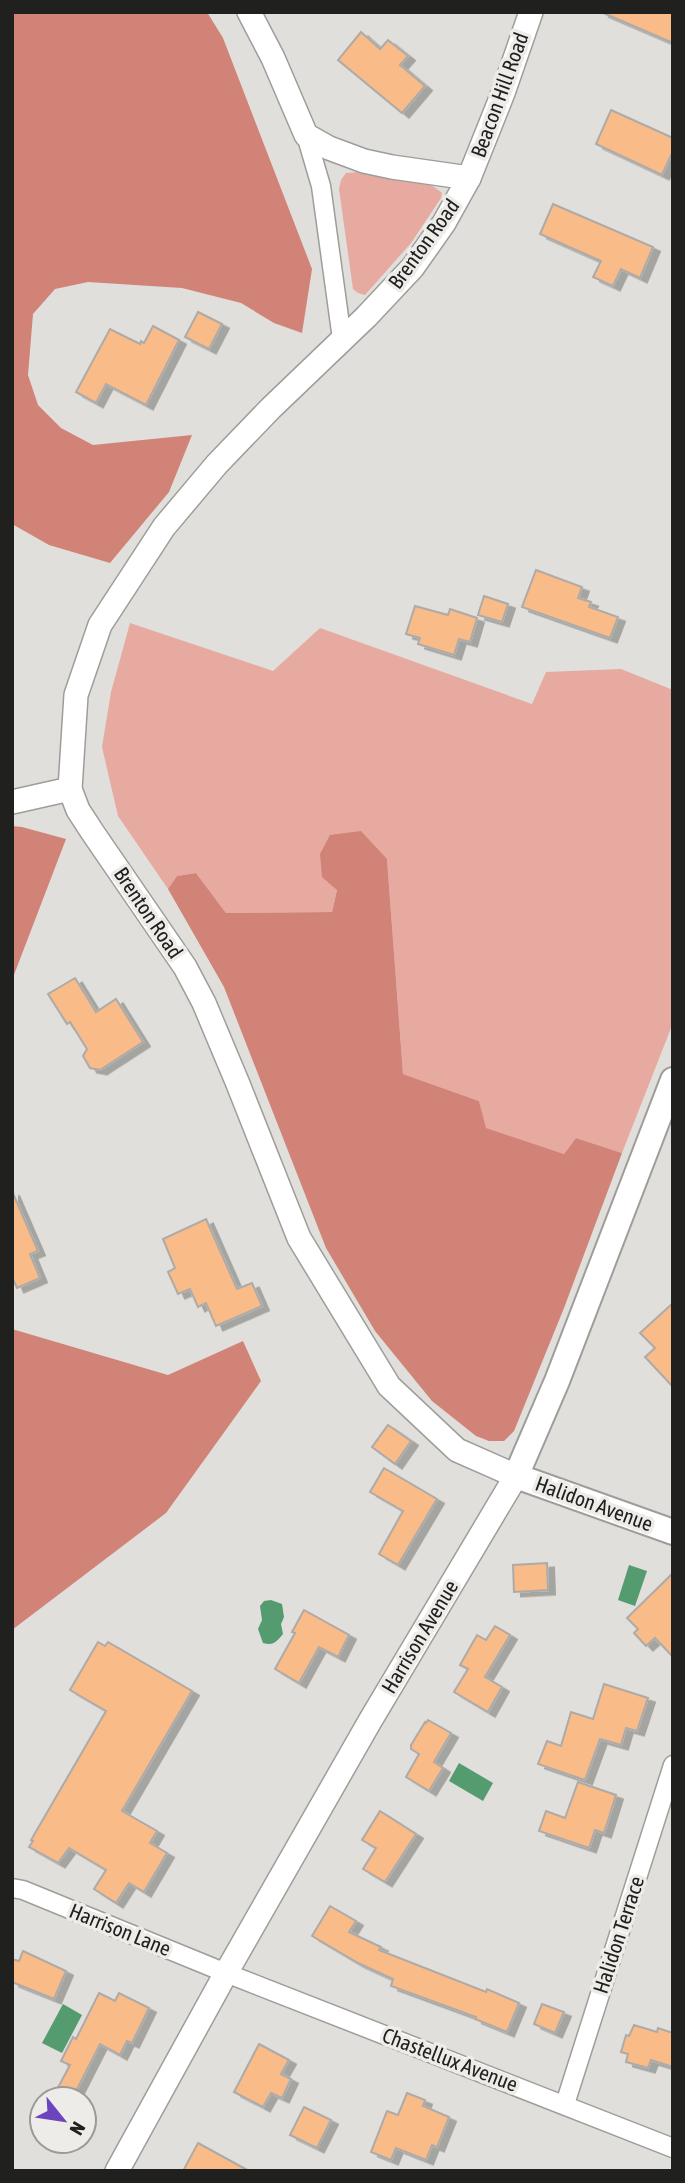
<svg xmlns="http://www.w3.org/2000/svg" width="685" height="2183" viewBox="0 0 685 2183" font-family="'Asap Condensed',sans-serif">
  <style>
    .green { fill: #e6aaa1 }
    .forest { fill: #d18378 }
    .water { fill: #549b6f }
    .building { fill: #f9bb87; stroke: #aeaaa8; stroke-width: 2; filter: url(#shadow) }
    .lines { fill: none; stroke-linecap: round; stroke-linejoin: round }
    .minor-casing { stroke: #9e9d99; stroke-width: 21 }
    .tertiary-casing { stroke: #9e9d99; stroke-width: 26 }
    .secondary-casing { stroke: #9e9d99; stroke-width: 28 }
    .minor { stroke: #fff; stroke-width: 18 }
    .tertiary { stroke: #fff; stroke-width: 23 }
    .secondary { stroke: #fff; stroke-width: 24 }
    .labels { text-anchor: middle; stroke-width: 7; stroke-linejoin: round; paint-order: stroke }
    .street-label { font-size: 21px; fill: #20201f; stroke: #edece8 }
  </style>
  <defs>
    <filter id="shadow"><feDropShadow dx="7" dy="4.5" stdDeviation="0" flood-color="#0004"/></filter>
  </defs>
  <rect width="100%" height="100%" fill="#e0dfdb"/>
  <!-- green -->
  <g class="green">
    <path d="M359,172C386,176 422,174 442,193L441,198L411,243L365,295L358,293L353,289L339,189L341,180L346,173Z"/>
    <polygon points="130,623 273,671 320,628 532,704 546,672 621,669 673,690 673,1023 622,1153 576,1138 564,1154 485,1128 479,1101 403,1074 387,859 337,890 332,912 226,913 196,873 177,876 168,889 118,816 102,747 111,692"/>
  </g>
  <!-- forest -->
  <g class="forest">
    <polygon points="12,12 207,12 223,38 312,269 302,333 274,323 241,303 182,288 88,282 55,289 33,314 28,375 38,405 61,428 93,445 192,435 169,492 110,563 49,545 12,524"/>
    <polygon points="12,826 22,827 66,839 12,980"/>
    <polygon points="361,831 387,859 403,1074 479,1101 486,1128 564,1154 576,1138 622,1153 564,1308 514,1431 504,1441 489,1441 476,1436 432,1401 375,1331 326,1248 224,987 168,889 177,876 196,873 226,913 332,912 337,890 322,877 320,854 330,835"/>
    <polygon points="12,1329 168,1375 243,1341 261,1381 166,1513 12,1630"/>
  </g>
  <!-- water -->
  <g class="water">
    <polygon points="629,1565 647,1571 635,1606 618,1600"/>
    <path d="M271,1600L282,1604L284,1617L281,1624L283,1634C277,1641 274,1646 263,1643L258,1629L262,1620L260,1606L264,1601Z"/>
    <polygon points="459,1763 493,1783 483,1801 449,1781"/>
    <polygon points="63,2004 82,2015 62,2053 42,2043"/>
  </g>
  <!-- building -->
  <g class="building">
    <polygon points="601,12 673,12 673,43"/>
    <polygon points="361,32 380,49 388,40 408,56 400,65 425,86 402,113 338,60"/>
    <polygon points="611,110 673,138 673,151 662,175 596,144"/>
    <polygon points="553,204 653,247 640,278 621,269 613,286 593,277 601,261 540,234"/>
    <polygon points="198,312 222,324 209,349 185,337"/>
    <polygon points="153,326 179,340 146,405 106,384 96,403 76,392 110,329 140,344 141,341 144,343"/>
    <polygon points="536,570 582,587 578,598 591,602 589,607 618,617 610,638 522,607"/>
    <polygon points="484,596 508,604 502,622 478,615"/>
    <polygon points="415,606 448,615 450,609 477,618 470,642 459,639 454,655 418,644 420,638 406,634"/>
    <polygon points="75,978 96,1012 116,999 143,1042 100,1070 90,1068 83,1056 87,1049 70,1022 67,1024 48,994"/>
    <polygon points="12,1191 38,1251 30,1254 40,1278 17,1288 12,1277"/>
    <polygon points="206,1219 237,1289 252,1283 262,1306 216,1326 206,1303 198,1307 190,1289 178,1294 168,1272 175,1268 163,1239"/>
    <polygon points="673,1303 673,1387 645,1357 655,1348 640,1333"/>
    <polygon points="388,1425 411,1441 395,1464 372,1447"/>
    <polygon points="384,1468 437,1499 398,1565 379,1554 403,1511 370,1492"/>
    <polygon points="547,1563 548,1590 514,1592 513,1565"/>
    <polygon points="673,1573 673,1657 655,1638 646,1646 634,1633 638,1629 627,1618"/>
    <polygon points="304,1610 349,1635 338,1657 319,1647 299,1683 275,1669 295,1633 292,1632"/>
    <polygon points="495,1626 510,1635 485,1677 502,1687 488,1712 454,1692 468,1669 460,1665 477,1635 486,1640"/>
    <polygon points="98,1642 105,1646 108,1642 192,1691 122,1811 157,1831 150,1843 167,1853 144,1892 129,1883 116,1903 94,1889 106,1870 69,1848 58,1863 29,1847 33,1841 31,1840 106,1711 70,1690"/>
    <polygon points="604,1684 648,1698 637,1731 626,1728 621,1745 600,1739 585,1780 538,1764 547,1741 561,1746 571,1712 593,1719"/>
    <polygon points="428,1720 451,1733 434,1762 443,1768 429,1791 406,1777 419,1754 411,1749 411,1745 425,1722 426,1723"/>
    <polygon points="578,1782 616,1795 604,1833 595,1830 589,1848 539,1831 546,1811 565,1818"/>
    <polygon points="380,1811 416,1834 385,1882 363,1869 376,1848 362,1840"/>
    <polygon points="330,1906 356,1921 349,1932 381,1947 379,1950 486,1992 487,1989 519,2003 507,2032 475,2019 476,2017 391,1986 393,1979 358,1963 312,1936"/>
    <polygon points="23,1951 66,1971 54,1999 12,1982 12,1959 19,1961"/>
    <polygon points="99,1993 115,2001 119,1993 149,2008 132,2043 127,2041 120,2055 100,2044 72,2099 52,2099 70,2065 61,2061 73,2037 76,2039"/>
    <polygon points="542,2004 564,2012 555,2033 534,2024"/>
    <polygon points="634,2025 657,2032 658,2028 673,2033 673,2067 651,2060 648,2068 626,2062 628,2054 621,2052 626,2035 629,2036"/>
    <polygon points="259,2044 289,2060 281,2074 291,2079 282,2098 271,2093 263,2107 234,2092"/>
    <polygon points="407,2093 425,2100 423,2106 449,2117 437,2147 432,2145 426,2160 396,2148 391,2160 371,2152 387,2111 398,2115"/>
    <polygon points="304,2107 331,2120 317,2148 290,2135"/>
    <polygon points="198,2143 249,2171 183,2171"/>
  </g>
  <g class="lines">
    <defs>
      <g id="minor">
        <polyline points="306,135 321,186 342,339"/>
        <polyline points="12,1888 23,1890 226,1973 673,2148"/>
        <polyline points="565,2104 673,1765"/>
      </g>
      <g id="tertiary">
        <polyline points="249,12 273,58 306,135 329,148 364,161 392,167 469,178"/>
        <polyline points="12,802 70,789"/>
        <polyline points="117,2171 226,1973 370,1721 516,1476 457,1450 389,1386 299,1238 238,1084 204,1003 185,967 93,833 78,810 70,789 76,695 100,625 164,527 217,464 271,408 366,317 413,267 444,223 469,178 503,93 531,12"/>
      </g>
      <polyline id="secondary" points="673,1080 557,1381 516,1476 673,1532"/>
    </defs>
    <!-- minor casing -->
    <use href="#minor" class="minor-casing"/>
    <!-- tertiary casing -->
    <use href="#tertiary" class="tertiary-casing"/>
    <!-- secondary casing -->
    <use href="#secondary" class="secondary-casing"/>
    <!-- minor -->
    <use href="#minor" class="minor"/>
    <!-- tertiary -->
    <use href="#tertiary" class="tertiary"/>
    <!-- secondary -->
    <use href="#secondary" class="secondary"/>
  </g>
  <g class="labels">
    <!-- street labels -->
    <g class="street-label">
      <text transform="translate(500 95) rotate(-70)" y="7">Beacon Hill Road</text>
      <text transform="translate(424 244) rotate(-54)" y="7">Brenton Road</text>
      <text transform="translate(148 913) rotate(56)" y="7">Brenton Road</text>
      <text transform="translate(594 1504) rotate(20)" y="7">Halidon Avenue</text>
      <text transform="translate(420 1637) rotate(-59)" y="7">Harrison Avenue</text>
      <text transform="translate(120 1930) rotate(22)" y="7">Harrison Lane</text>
      <text transform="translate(619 1935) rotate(-72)" y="7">Halidon Terrace</text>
      <text transform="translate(450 2060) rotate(21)" y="7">Chastellux Avenue</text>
    </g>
  </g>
  <!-- border -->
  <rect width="685" height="2183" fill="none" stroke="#20201f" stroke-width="28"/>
  <!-- north arrow -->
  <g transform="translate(63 2120) rotate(120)"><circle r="33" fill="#edece8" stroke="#9b9a98" stroke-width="2"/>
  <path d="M0-5L12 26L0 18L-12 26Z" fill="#6c45be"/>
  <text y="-10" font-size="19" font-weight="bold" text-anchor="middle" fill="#20201f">N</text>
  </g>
</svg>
